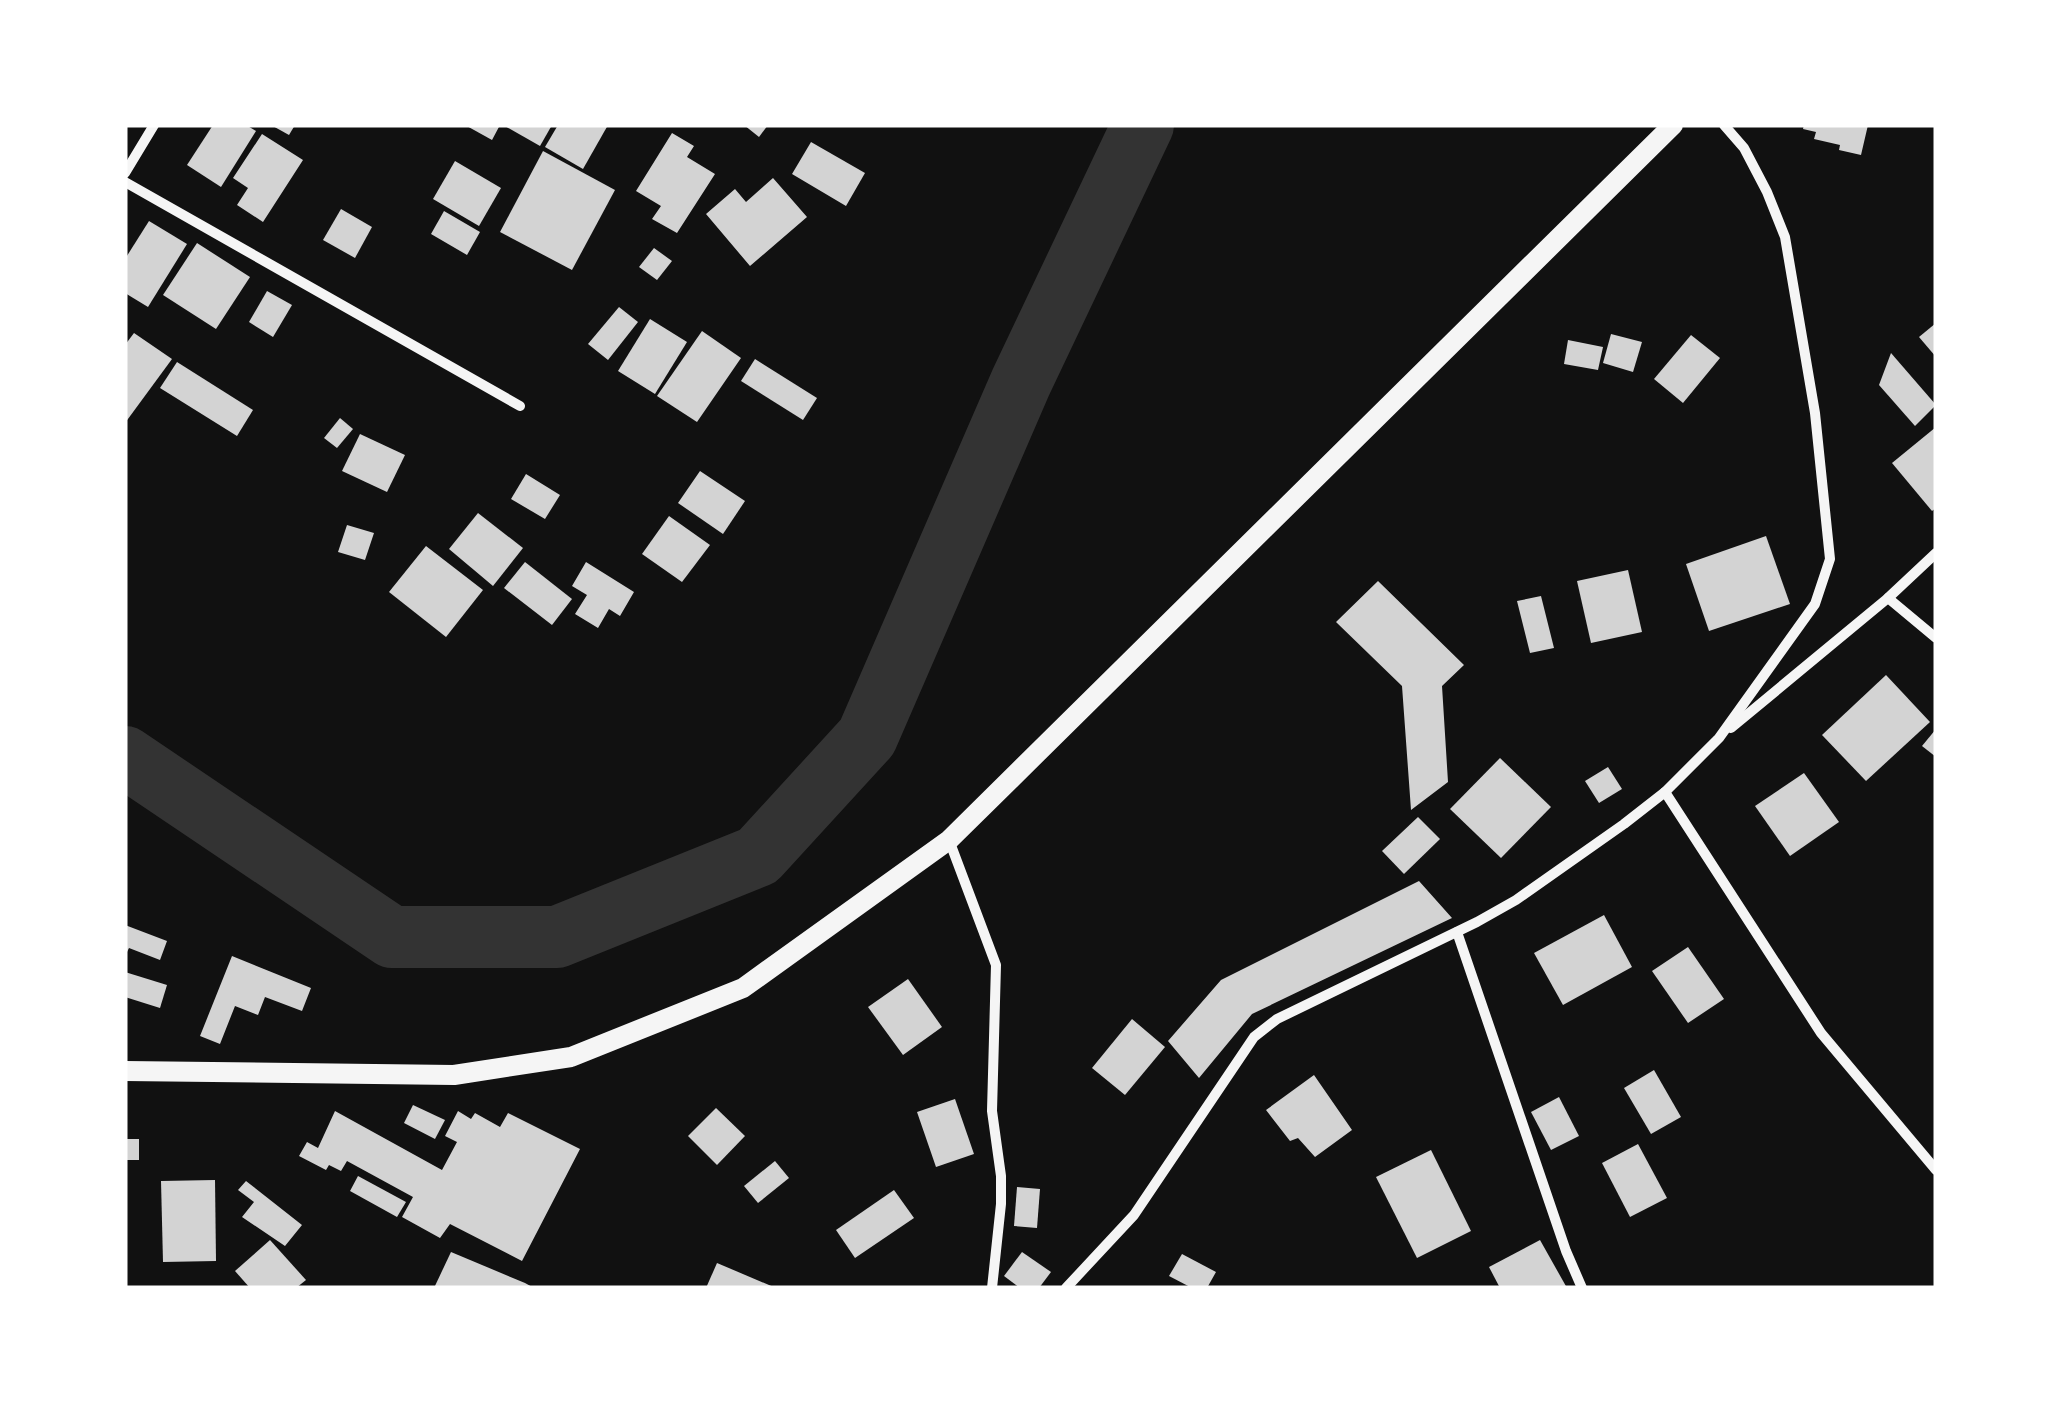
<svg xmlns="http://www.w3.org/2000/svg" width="2061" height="1413" viewBox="0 0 2061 1413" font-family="Lato,sans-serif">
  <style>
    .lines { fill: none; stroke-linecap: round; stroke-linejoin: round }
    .river { stroke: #333; stroke-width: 62 }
    .building { fill: #d3d3d3 }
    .minor { stroke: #f5f5f5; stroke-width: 10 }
    .secondary { stroke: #f5f5f5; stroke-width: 20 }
  </style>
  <rect width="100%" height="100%" fill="#111"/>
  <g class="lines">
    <!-- river -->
    <polyline class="river" points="125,757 392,937 557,937 758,856 867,737 1021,382 1143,125"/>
  </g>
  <!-- building -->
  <g class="building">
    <polygon points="213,125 246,125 256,131 221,187 187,165"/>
    <polygon points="271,125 295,125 289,135"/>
    <polygon points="465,125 500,125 492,140"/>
    <polygon points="503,125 552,125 540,146"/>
    <polygon points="558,125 608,125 583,169 545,147"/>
    <polygon points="744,125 768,125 759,137"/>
    <polygon points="1804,125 1868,125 1861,155 1839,150 1840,145 1814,139 1816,132 1803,129"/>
    <polygon points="672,133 694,146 687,157 715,174 677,233 652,219 661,206 636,191"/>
    <polygon points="262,134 303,160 263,222 237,205 248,188 233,178"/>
    <polygon points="811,142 865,173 846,206 792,174"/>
    <polygon points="543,151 615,190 572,270 500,232"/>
    <polygon points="455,161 501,188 479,226 433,199"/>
    <polygon points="773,178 807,217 750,266 706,214 735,189 746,202"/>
    <polygon points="341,209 372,227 355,258 323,240"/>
    <polygon points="444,211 480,232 467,255 431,234"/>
    <polygon points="149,221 187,244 148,307 125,293 125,259"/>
    <polygon points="197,243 250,277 216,329 163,295"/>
    <polygon points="654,248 672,261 657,280 639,267"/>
    <polygon points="267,291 292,305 273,337 249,322"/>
    <polygon points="619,307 638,322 608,360 588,344"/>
    <polygon points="650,319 687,342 655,394 618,371"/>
    <polygon points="1936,323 1936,357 1919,337"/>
    <polygon points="702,331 741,358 697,422 657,396"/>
    <polygon points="134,333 172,359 125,423 125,345"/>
    <polygon points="1611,334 1642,342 1633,372 1603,363"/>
    <polygon points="1691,335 1720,358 1683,403 1654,379"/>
    <polygon points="1568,340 1603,347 1598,370 1564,364"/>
    <polygon points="1891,353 1936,405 1915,426 1879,385"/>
    <polygon points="755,359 817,398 803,420 741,381"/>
    <polygon points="177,362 253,410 237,436 160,388"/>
    <polygon points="340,418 353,429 337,448 324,438"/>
    <polygon points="1936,427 1936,508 1932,511 1892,463"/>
    <polygon points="360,434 405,455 387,492 342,471"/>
    <polygon points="700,471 745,501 723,534 678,503"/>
    <polygon points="526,474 560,495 545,519 511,499"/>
    <polygon points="478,513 523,548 493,586 449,549"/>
    <polygon points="669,516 710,545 682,582 642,554"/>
    <polygon points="347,525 374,533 365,560 338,552"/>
    <polygon points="1766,536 1790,604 1709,631 1686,564"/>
    <polygon points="426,546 483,590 446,637 389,592"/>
    <polygon points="525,562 572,599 552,625 504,588"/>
    <polygon points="586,562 634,592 620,616 609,609 598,628 575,614 587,595 572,586"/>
    <polygon points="1628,570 1642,632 1591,643 1577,581"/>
    <polygon points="1378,581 1464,665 1442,686 1448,782 1411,810 1402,686 1336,622"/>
    <polygon points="1541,596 1554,648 1530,653 1517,601"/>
    <polygon points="1886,675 1930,722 1866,781 1822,735"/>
    <polygon points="1936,729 1936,757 1922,746"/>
    <polygon points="1500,758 1551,807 1501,858 1450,809"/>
    <polygon points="1608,767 1622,789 1599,803 1585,781"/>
    <polygon points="1804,773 1839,822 1790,856 1755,806"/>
    <polygon points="1418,817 1440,839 1404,874 1382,851"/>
    <polygon points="1419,881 1452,918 1252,1014 1199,1078 1168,1041 1221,980"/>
    <polygon points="1604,915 1632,967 1563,1005 1534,953"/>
    <polygon points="125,925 167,941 160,960 129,948 125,956"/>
    <polygon points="1688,947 1724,999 1688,1023 1652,971"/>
    <polygon points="232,956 311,988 302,1011 265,997 258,1015 235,1006 220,1044 200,1036"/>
    <polygon points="125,972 167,985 160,1008 125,997"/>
    <polygon points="908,979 942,1027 903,1055 868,1007"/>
    <polygon points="1132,1019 1165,1047 1125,1095 1092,1068"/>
    <polygon points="1654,1070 1681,1117 1651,1134 1624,1088"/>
    <polygon points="1314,1075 1352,1130 1315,1157 1298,1138 1290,1141 1266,1110"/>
    <polygon points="1559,1097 1579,1136 1551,1150 1531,1112"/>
    <polygon points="955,1099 974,1154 936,1167 917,1112"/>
    <polygon points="413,1105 445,1120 435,1139 404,1123"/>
    <polygon points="716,1108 745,1136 717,1165 688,1136"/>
    <polygon points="335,1111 442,1170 457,1142 445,1136 458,1111 471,1119 475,1113 500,1127 508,1113 580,1149 522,1261 450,1224 440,1238 402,1217 413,1197 347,1161 341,1171 329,1165 326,1170 299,1156 307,1142 318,1148"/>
    <rect x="125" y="1139" width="14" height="21"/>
    <polygon points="1638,1144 1667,1198 1630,1217 1602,1163"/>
    <polygon points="1431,1150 1471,1231 1417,1258 1376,1177"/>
    <polygon points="775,1161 789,1178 758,1203 744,1186"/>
    <polygon points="358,1176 406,1202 397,1217 350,1191"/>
    <polygon points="215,1180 216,1261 163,1262 161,1181"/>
    <polygon points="246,1181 302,1225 285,1246 242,1217 254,1202 238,1190"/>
    <polygon points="1017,1187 1040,1189 1037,1228 1014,1226"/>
    <polygon points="894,1190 914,1218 855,1258 836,1230"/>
    <polygon points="270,1240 306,1280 296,1288 250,1288 235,1271"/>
    <polygon points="1540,1240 1567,1288 1500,1288 1489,1267"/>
    <polygon points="451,1252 525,1283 534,1288 434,1288"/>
    <polygon points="1022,1252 1051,1272 1039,1288 1020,1288 1004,1276"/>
    <polygon points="1182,1254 1216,1272 1207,1288 1192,1288 1169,1276"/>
    <polygon points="717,1263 776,1288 706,1288"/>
  </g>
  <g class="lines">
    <!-- minor -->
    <g class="minor">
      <polyline points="125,173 154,125"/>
      <polyline points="125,182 520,406"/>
      <polyline points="1888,598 1936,638"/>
      <polyline points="1731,728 1888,598 1936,553"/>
      <polyline points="1665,792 1821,1033 1936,1170"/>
      <polyline points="949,840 996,965 992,1111 1001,1176 1001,1204 992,1288"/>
      <polyline points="1457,932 1566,1251 1582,1288"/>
      <polyline points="1066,1288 1134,1215 1254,1037 1277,1019 1477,922 1516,900 1624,824 1665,792 1719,738 1815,604 1830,559 1815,413 1785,237 1767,192 1744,148 1724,125"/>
    </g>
    <!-- secondary -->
    <polyline class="secondary" points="125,1071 454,1075 571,1057 743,988 949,840 1673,125"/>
  </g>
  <!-- border -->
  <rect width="2061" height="1413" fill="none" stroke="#ffffff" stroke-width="255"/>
</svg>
